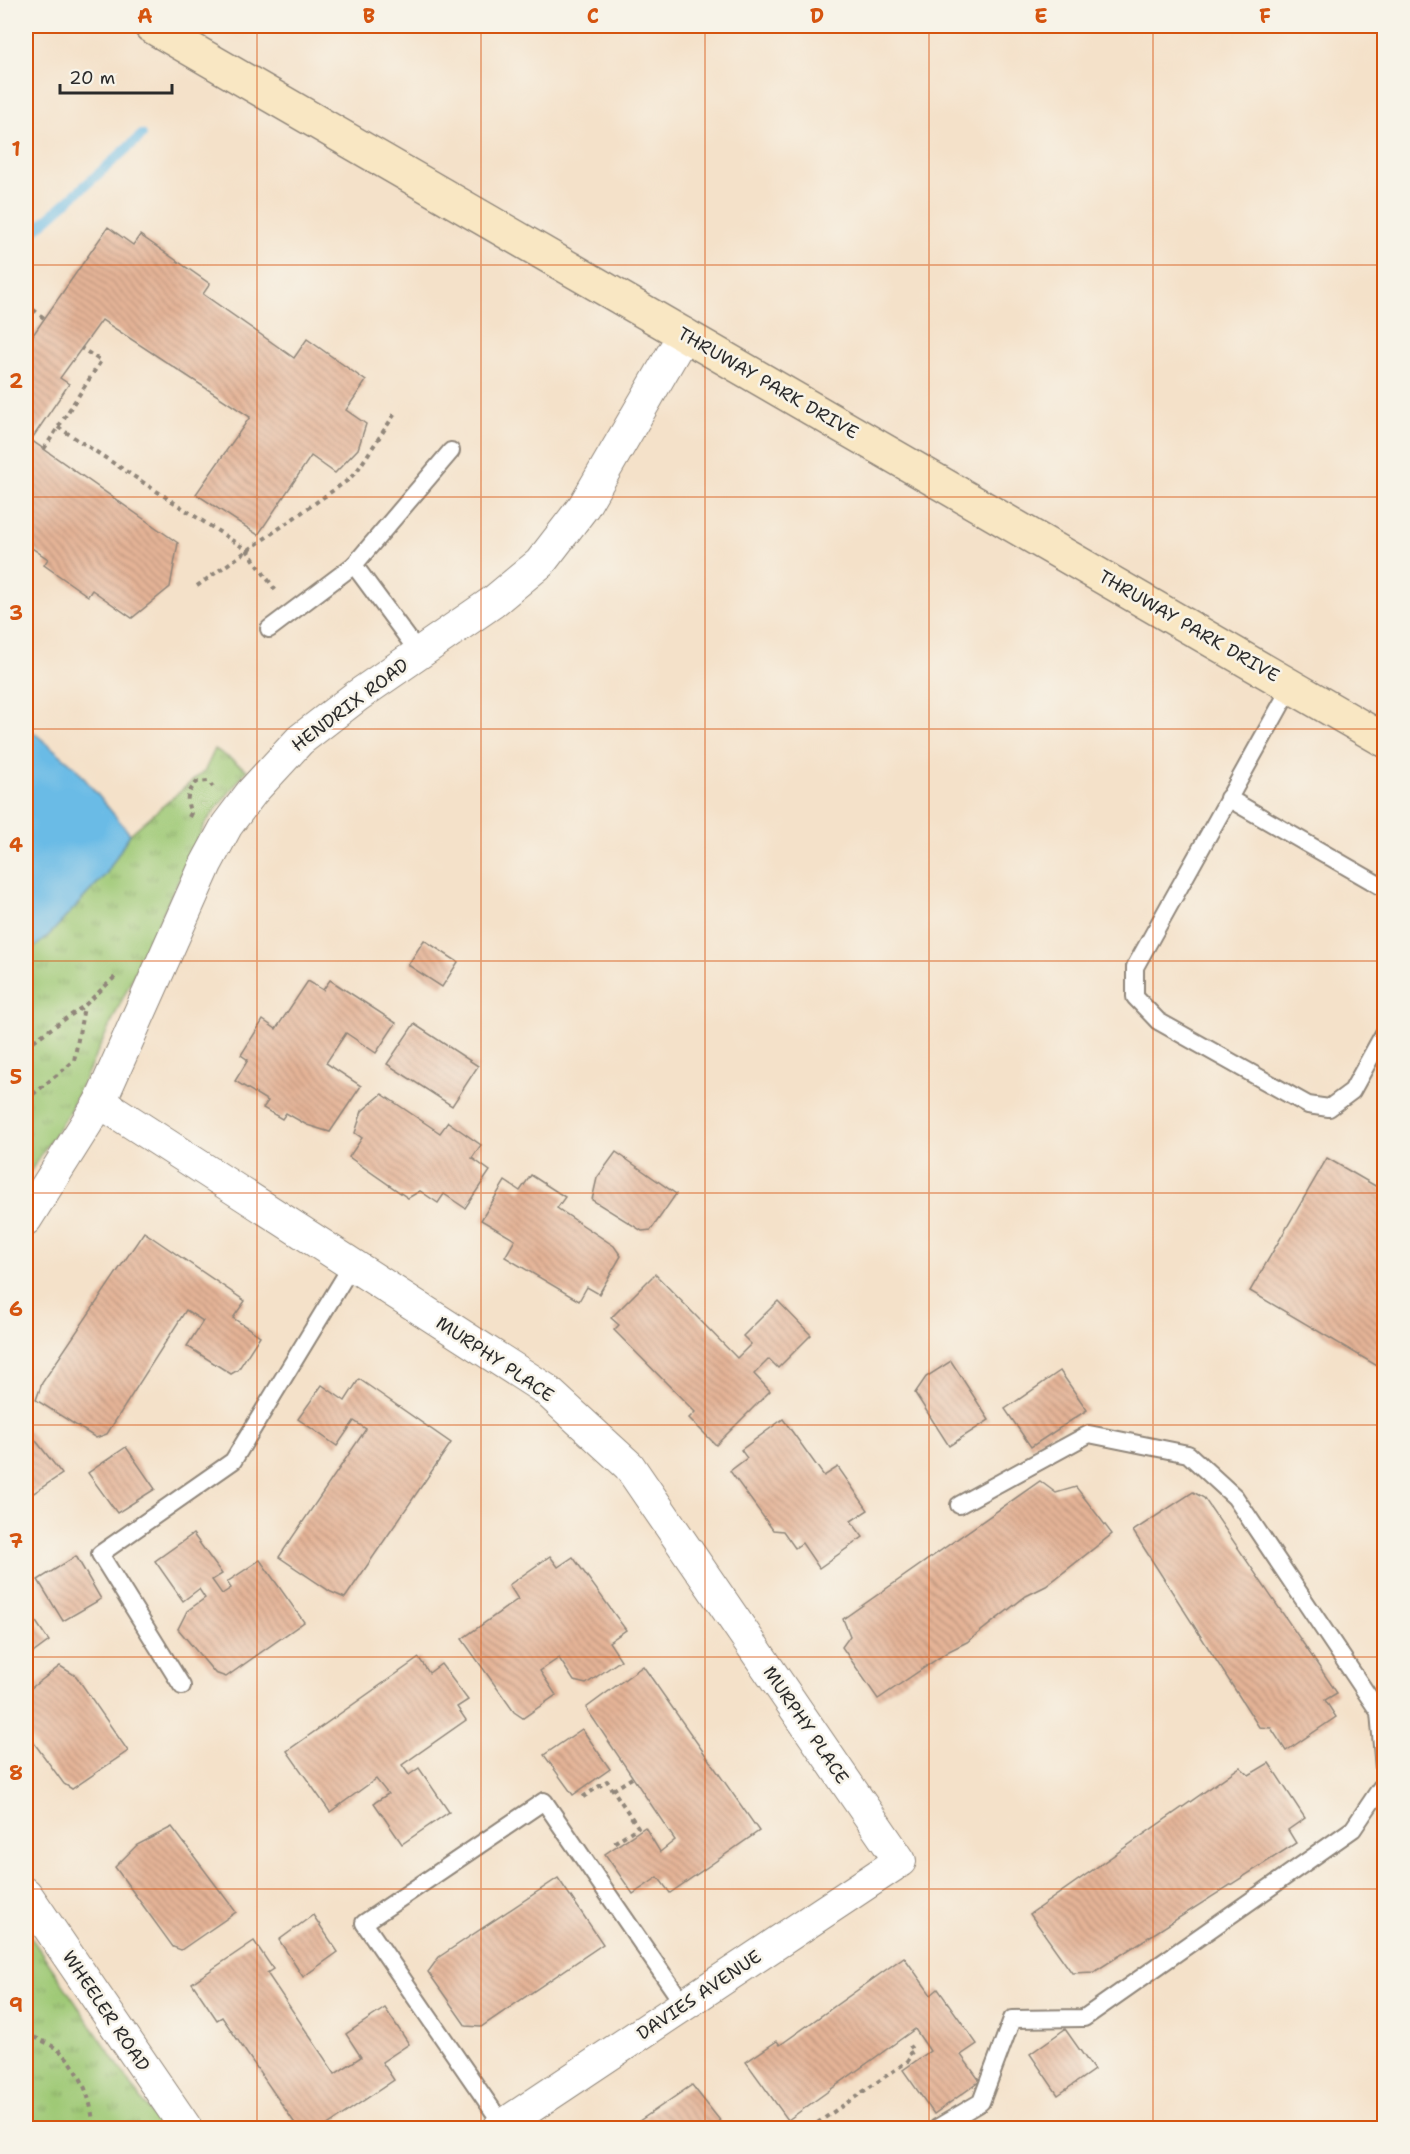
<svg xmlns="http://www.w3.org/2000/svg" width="1410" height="2154" viewBox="0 0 1410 2154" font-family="'Shantell Sans',sans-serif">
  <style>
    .grass { fill: url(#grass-tufts); stroke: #657a50; stroke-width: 1.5 }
    .water { fill: #6bbbe6; stroke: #4b7388; stroke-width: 1.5 }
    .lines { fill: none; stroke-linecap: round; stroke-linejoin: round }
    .stream { stroke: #6bbbe6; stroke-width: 10 }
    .building { fill: url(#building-back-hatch) }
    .service-casing { stroke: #90867a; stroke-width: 20 }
    .minor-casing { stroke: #90867a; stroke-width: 34 }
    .secondary-casing { stroke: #90867a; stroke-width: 36 }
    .path { stroke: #90867a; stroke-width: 4; stroke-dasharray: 4.5 4.5; stroke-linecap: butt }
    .service { stroke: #fff; stroke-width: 16 }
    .minor { stroke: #fff; stroke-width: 32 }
    .secondary { stroke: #f9e7c3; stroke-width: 33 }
    .grid { fill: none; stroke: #d5540f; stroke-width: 1.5; stroke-opacity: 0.55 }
    .labels { text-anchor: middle; stroke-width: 5; stroke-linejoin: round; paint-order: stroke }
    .street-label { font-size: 18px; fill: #2b2b2b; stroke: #f7f3e8 }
    .neatline { fill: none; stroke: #d5540f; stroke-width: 2 }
    .grid-label { font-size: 20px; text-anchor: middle; font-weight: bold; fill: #d5540f }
  </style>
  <defs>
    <pattern id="grass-tufts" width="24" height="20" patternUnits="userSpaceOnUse" patternTransform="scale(1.5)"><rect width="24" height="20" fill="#9fc976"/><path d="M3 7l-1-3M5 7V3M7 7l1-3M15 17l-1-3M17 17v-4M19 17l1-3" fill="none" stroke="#82a361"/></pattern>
    <pattern id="building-back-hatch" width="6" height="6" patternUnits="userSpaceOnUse" patternTransform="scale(1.5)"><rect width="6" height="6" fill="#e5b497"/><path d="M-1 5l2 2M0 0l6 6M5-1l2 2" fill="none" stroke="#ba937b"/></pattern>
  </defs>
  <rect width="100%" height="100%" fill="#f7f3e8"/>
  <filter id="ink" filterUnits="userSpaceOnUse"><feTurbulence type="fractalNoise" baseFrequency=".0167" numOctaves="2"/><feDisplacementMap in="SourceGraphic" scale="12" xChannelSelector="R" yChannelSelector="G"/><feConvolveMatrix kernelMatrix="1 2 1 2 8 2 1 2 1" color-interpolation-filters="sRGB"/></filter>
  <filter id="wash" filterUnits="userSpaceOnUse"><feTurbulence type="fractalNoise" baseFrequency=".008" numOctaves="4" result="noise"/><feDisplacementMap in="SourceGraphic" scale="24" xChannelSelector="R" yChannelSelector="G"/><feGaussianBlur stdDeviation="1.35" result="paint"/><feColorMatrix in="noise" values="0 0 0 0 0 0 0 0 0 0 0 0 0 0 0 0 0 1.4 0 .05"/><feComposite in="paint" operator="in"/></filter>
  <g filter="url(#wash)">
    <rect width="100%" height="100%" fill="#f4e1c9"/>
    <!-- grass -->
    <g class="grass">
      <polygon points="215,749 247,770 206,822 69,1112 26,1178 26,955 51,933 106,874 130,834 205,770"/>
      <polygon points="26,1930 161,2128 26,2128"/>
    </g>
    <!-- water -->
    <polygon class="water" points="26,726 75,767 130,834 106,874 51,933 26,955"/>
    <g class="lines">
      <!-- stream -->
      <polyline class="stream" points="26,238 142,135"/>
    </g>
    <g id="blocks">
      <!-- building -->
      <g class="building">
        <polygon points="108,227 133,245 140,235 210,284 203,294 294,358 307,339 366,381 346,410 366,424 358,449 335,473 311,456 258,535 196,494 250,417 102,320 60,378 69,384 31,440 178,543 170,587 132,618 92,590 88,596 44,565 48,559 26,544 26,345"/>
        <polygon points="424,940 458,962 442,987 408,965"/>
        <polygon points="330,980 396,1023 376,1053 346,1033 326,1063 361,1086 330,1132 307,1125 286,1113 282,1119 263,1108 268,1101 235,1081 248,1060 241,1055 263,1020 276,1029 308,981 323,990"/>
        <polygon points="414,1024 478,1066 452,1106 387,1064"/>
        <polygon points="382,1094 440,1133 448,1122 481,1145 472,1158 490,1171 465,1208 444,1194 438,1203 420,1191 408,1198 349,1157 362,1138 355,1133 362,1111"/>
        <polygon points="616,1152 676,1194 651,1230 642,1231 592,1200 597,1178"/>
        <polygon points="1327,1158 1384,1191 1384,1370 1250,1291"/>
        <polygon points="531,1175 565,1197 557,1208 614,1246 621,1256 599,1294 587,1287 579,1301 505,1257 515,1240 481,1220 505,1181 520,1191"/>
        <polygon points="144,1232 245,1301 233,1318 260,1336 238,1370 231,1374 187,1346 203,1321 186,1310 107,1434 96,1438 36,1400 42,1383"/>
        <polygon points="655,1274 737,1358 751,1344 743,1336 778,1301 811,1335 778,1368 769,1359 754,1374 770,1391 716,1445 689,1418 695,1412 614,1330 619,1325 611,1318"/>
        <polygon points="951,1361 989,1420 949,1446 915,1393 926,1377"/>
        <polygon points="1060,1371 1087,1410 1031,1447 1005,1409"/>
        <polygon points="359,1379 451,1443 345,1598 331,1592 279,1557 366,1429 354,1421 337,1446 298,1419 322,1385 345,1401"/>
        <polygon points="783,1419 824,1476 838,1467 868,1510 851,1521 863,1537 819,1568 802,1543 795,1548 783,1531 773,1530 730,1471 747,1458 741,1450"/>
        <polygon points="26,1431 29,1432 62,1474 26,1498"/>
        <polygon points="126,1447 155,1489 117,1513 88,1473"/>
        <polygon points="1040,1481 1056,1493 1076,1487 1112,1534 1046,1586 1026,1596 967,1642 949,1651 878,1699 842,1647 850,1636 843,1619"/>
        <polygon points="1193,1492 1204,1498 1337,1693 1325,1700 1336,1717 1286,1751 1271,1728 1259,1727 1133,1531"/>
        <polygon points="193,1534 222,1574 212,1580 222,1594 231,1588 227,1582 260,1560 304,1622 226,1677 215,1673 178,1629 187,1611 205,1598 199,1589 183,1601 155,1561"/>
        <polygon points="76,1556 101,1599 63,1621 38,1580"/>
        <polygon points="550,1556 558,1567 573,1557 626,1630 609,1642 621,1660 586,1684 574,1681 559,1658 540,1671 556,1695 523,1718 514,1712 462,1639 518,1599 509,1585"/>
        <polygon points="26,1607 49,1641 26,1658"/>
        <polygon points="419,1658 429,1673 441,1664 468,1700 457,1707 466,1720 402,1765 409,1775 419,1768 449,1812 402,1844 374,1803 388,1794 376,1779 330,1812 287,1751"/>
        <polygon points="60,1666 76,1676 128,1751 72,1789 64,1784 26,1732 26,1692"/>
        <polygon points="643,1666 759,1831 670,1893 658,1877 633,1894 605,1854 645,1827 660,1852 675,1840 586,1708"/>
        <polygon points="582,1729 610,1769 573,1795 544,1755"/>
        <polygon points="1269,1763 1305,1818 1288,1830 1296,1843 1094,1972 1072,1973 1030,1914 1240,1767 1249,1775"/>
        <polygon points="172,1827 236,1912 181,1950 173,1947 115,1867 137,1845"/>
        <polygon points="558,1878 603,1944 481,2027 466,2026 428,1972 439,1957"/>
        <polygon points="313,1915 338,1952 303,1977 279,1940"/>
        <polygon points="254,1941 273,1969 267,1973 335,2074 361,2057 346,2034 385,2008 409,2044 382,2062 394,2080 323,2128 298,2128 222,2017 217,2020 192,1983"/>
        <polygon points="904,1957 931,1995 938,1989 977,2044 961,2055 980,2081 934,2114 903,2070 930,2051 915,2029 788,2120 746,2062 777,2041 780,2045"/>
        <polygon points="1065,2029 1094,2070 1058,2095 1030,2054"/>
        <polygon points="692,2085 726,2128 629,2128"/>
      </g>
    </g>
  </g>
  <g filter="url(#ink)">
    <use href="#blocks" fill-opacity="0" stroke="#90867a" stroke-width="1.5"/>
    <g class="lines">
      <defs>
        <g id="service">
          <polyline points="269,629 354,565"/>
          <polyline points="419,653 354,565 451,451"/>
          <polyline points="1292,685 1135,967 1135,997 1158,1021 1308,1105 1329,1108 1352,1091 1384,1033"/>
          <polyline points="1228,798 1384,888"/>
          <polyline points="959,1505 1089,1434 1188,1454 1235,1497 1379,1712 1384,1769"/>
          <polyline points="182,1686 100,1554 233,1461 352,1265"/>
          <polyline points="505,2128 364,1923 544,1801 684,2005"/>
          <polyline points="937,2128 981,2102 1012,2019 1084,2018 1353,1829 1384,1783"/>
        </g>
        <g id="minor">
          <polyline points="100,1102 545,1389 629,1466 900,1861 499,2128"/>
          <polyline points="26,1219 100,1102 206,864 227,825 252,792 300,740 357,696 493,602 540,563 584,506 684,334"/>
          <polyline points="26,1894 186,2128"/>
        </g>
        <polyline id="secondary" points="151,26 1384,740"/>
      </defs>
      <!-- service casing -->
      <use href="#service" class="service-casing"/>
      <!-- minor casing -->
      <use href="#minor" class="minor-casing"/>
      <!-- secondary casing -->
      <use href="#secondary" class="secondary-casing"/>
      <!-- path -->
      <g class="path">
        <polyline points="26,304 44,318"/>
        <polyline points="58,427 247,550 276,591"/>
        <polyline points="44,449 101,361 81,348"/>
        <polyline points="197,586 348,480 357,471 396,412"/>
        <path d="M189,817L191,813C185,799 187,793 197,782L208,781L213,787"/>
        <polyline points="26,1046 84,1006 116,976"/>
        <polyline points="26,1100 74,1061 84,1007"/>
        <polyline points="613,1790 632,1778"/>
        <polyline points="583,1797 607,1781 638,1827 612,1844"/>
        <path d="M26,2034C39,2039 57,2046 67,2058C83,2077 93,2104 93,2128"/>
        <polyline points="810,2128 908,2061 912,2055 908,2049 912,2046"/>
      </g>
      <!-- service -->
      <use href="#service" class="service"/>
      <!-- minor -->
      <use href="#minor" class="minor"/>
      <!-- secondary -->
      <use href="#secondary" class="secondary"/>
    </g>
  </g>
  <!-- grid -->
  <path class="grid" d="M257,26V2128M481,26V2128M705,26V2128M929,26V2128M1153,26V2128M26,265H1384M26,497H1384M26,729H1384M26,961H1384M26,1193H1384M26,1425H1384M26,1657H1384M26,1889H1384"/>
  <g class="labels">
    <!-- street labels -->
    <g class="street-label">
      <text transform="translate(768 383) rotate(30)" y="6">THRUWAY PARK DRIVE</text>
      <text transform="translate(1189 626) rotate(30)" y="6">THRUWAY PARK DRIVE</text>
      <text transform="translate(350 705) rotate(-37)" y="6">HENDRIX ROAD</text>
      <text transform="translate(495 1359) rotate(34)" y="6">MURPHY PLACE</text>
      <text transform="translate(806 1725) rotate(56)" y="6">MURPHY PLACE</text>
      <text transform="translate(699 1995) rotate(-34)" y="6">DAVIES AVENUE</text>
      <text transform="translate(106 2011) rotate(56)" y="6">WHEELER ROAD</text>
    </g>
  </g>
  <!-- margin -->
  <rect width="1410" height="2154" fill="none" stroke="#f7f3e8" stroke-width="66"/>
  <!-- scale -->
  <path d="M60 84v9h112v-9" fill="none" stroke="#2b2b2b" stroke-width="3"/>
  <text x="69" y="84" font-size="18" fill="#2b2b2b" stroke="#f7f3e8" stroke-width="4.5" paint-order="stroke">20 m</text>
  <rect x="33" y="33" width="1344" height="2088" class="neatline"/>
  <g class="grid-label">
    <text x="145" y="23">A</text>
    <text x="369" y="23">B</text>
    <text x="593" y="23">C</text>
    <text x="817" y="23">D</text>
    <text x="1041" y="23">E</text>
    <text x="1265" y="23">F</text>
    <text x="16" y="156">1</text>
    <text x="16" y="388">2</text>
    <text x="16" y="620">3</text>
    <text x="16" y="852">4</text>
    <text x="16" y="1084">5</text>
    <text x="16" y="1316">6</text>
    <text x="16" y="1548">7</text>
    <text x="16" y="1780">8</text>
    <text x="16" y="2012">9</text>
  </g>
</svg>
